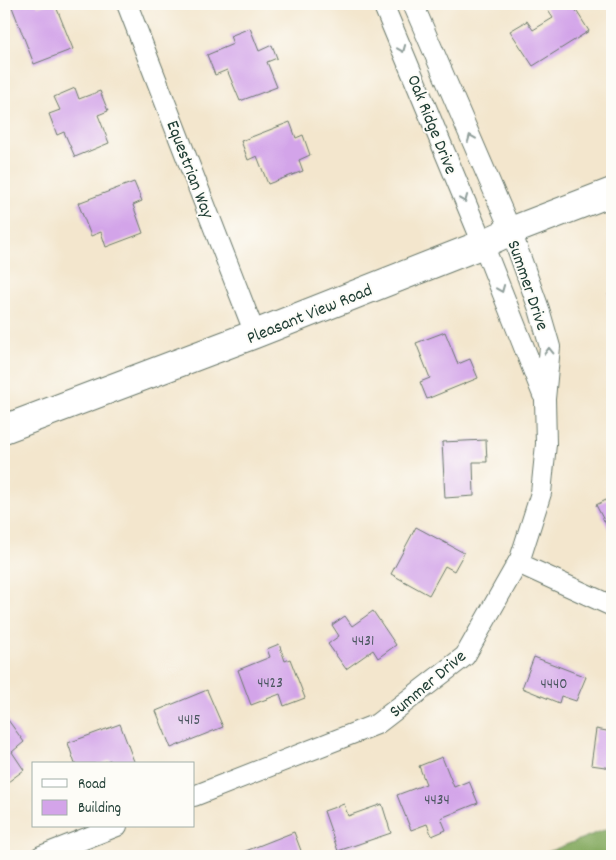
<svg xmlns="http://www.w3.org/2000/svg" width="616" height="860" viewBox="0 0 616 860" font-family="Dekko,sans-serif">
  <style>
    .forest { fill: #85aa60; stroke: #52744a }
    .building { fill: #d3a4e9 }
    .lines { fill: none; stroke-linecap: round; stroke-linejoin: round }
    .street-casing { stroke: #69786a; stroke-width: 22 }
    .secondary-casing { stroke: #69786a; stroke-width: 30 }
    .street { stroke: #fff; stroke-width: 20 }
    .secondary { stroke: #fff; stroke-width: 28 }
    .oneway { stroke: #8f9e9a }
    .labels { text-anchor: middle; stroke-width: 4; stroke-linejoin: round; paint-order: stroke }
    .number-label { font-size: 15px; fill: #4c5761 }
    .street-label { font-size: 18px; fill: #1f3d34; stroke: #fdfcf7 }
  </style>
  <rect width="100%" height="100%" fill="#fdfcf7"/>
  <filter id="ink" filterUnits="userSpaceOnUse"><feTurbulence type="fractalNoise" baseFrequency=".02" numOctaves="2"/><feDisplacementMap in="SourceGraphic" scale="10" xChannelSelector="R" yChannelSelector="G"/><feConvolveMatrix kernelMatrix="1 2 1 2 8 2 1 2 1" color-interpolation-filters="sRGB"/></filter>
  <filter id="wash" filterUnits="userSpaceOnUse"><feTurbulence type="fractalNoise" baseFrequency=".0096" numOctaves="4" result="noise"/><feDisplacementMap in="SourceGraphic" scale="20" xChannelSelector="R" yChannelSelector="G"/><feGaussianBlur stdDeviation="1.12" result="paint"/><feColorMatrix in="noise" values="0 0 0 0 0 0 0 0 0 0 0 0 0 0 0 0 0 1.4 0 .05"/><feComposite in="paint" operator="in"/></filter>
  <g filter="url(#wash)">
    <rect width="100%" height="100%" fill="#f3e6cd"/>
    <!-- forest -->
    <polygon class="forest" points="612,827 612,856 537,856"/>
    <g id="blocks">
      <!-- building -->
      <g class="building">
        <polygon points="20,4 37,4 38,7 47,4 55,4 73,49 34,64 12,7"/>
        <polygon points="549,4 572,4 589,31 533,66 510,31 527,21 533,30 553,18 545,6"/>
        <polygon points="250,28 259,51 272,45 277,58 267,62 277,87 240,101 227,70 215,75 207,55 233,44 230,36"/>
        <polygon points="75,88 79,99 100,91 108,111 98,115 109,143 75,157 64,132 57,135 49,114 60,110 54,97"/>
        <polygon points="290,122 296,138 303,135 310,155 299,160 303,171 268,184 257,156 248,160 241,141"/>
        <polygon points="134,182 142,201 133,205 143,233 106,247 101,232 91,236 78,203"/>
        <polygon points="612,292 612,305 608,294"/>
        <polygon points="445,332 458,364 470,359 478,378 427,399 420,382 430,378 416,343"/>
        <polygon points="612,363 612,377 608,365"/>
        <polygon points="486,440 487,462 473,462 474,496 445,498 442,442"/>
        <polygon points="612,497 612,536 596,505"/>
        <polygon points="416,527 464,553 454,571 445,566 429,595 391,574"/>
        <polygon points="373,611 396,645 378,658 373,650 346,669 328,644 339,636 332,625 345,616 352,626"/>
        <polygon points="279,644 285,661 290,659 305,698 284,706 280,694 251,705 238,670 270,657 267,649"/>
        <polygon points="534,657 586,677 576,701 561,696 559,703 522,688"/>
        <polygon points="207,690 223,727 171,748 156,711"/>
        <polygon points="8,720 24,742 12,752 24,770 4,785 4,723"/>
        <polygon points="120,724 135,764 111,764 110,760 101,764 75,764 68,743"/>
        <polygon points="596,729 612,732 612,768 591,765"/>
        <polygon points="442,757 454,787 469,781 478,803 441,818 446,830 432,836 427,824 411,830 397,795 426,784 419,766"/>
        <polygon points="344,804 348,816 382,804 391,833 338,851 324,811"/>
        <polygon points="294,832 303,856 233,856"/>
      </g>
    </g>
  </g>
  <g filter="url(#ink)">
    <use href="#blocks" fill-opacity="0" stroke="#69786a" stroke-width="1"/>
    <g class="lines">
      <defs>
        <g id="street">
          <polyline points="127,4 255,334"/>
          <polyline points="383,4 483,244 543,395"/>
          <polyline points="518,563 612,606"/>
          <polyline points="194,796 377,724 465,656 520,559 541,493 546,444 545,399 550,347 539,309 511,231 413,4"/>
          <polyline points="41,856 117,826"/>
        </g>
        <polyline id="secondary" points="4,429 255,334 483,244 511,231 612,192"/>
      </defs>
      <!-- street casing -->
      <use href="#street" class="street-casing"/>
      <!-- secondary casing -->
      <use href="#secondary" class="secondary-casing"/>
      <!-- street -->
      <use href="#street" class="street"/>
      <!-- secondary -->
      <use href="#secondary" class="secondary"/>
    </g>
    <!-- one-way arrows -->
    <defs><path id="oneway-chevron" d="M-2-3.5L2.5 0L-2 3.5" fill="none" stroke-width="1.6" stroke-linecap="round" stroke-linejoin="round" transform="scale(1.25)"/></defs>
    <g class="oneway">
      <use href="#oneway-chevron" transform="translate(402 49) rotate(68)"/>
      <use href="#oneway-chevron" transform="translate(471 138) rotate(-113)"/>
      <use href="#oneway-chevron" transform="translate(464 199) rotate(68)"/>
      <use href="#oneway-chevron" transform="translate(501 289) rotate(68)"/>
      <use href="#oneway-chevron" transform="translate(549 351) rotate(-91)"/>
    </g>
  </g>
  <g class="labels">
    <!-- number labels -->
    <g class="number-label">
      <text x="363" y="645">4431</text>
      <text x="270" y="687">4423</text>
      <text x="554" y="688">4440</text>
      <text x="189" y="724">4415</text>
      <text x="437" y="804">4434</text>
    </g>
    <!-- street labels -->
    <g class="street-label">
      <text transform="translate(433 124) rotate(68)" y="6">Oak Ridge Drive</text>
      <text transform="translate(191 169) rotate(69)" y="6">Equestrian Way</text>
      <text transform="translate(529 285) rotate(71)" y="6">Summer Drive</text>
      <text transform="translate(309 313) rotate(-22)" y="6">Pleasant View Road</text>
      <text transform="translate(427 683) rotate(-40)" y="6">Summer Drive</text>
    </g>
  </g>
  <!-- margin -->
  <rect width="616" height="860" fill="none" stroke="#fdfcf7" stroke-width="20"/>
  <!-- legend -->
  <rect x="32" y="762" width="162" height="65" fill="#fdfcf7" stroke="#a4b0a9"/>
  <rect x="42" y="779" width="25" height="8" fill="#ffffff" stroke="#a4b0a9"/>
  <text x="78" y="788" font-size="15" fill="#1f3d34">Road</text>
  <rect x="42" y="800" width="25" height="15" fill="#d3a4e9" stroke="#a4b0a9"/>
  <text x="78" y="812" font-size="15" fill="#1f3d34">Building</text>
</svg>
